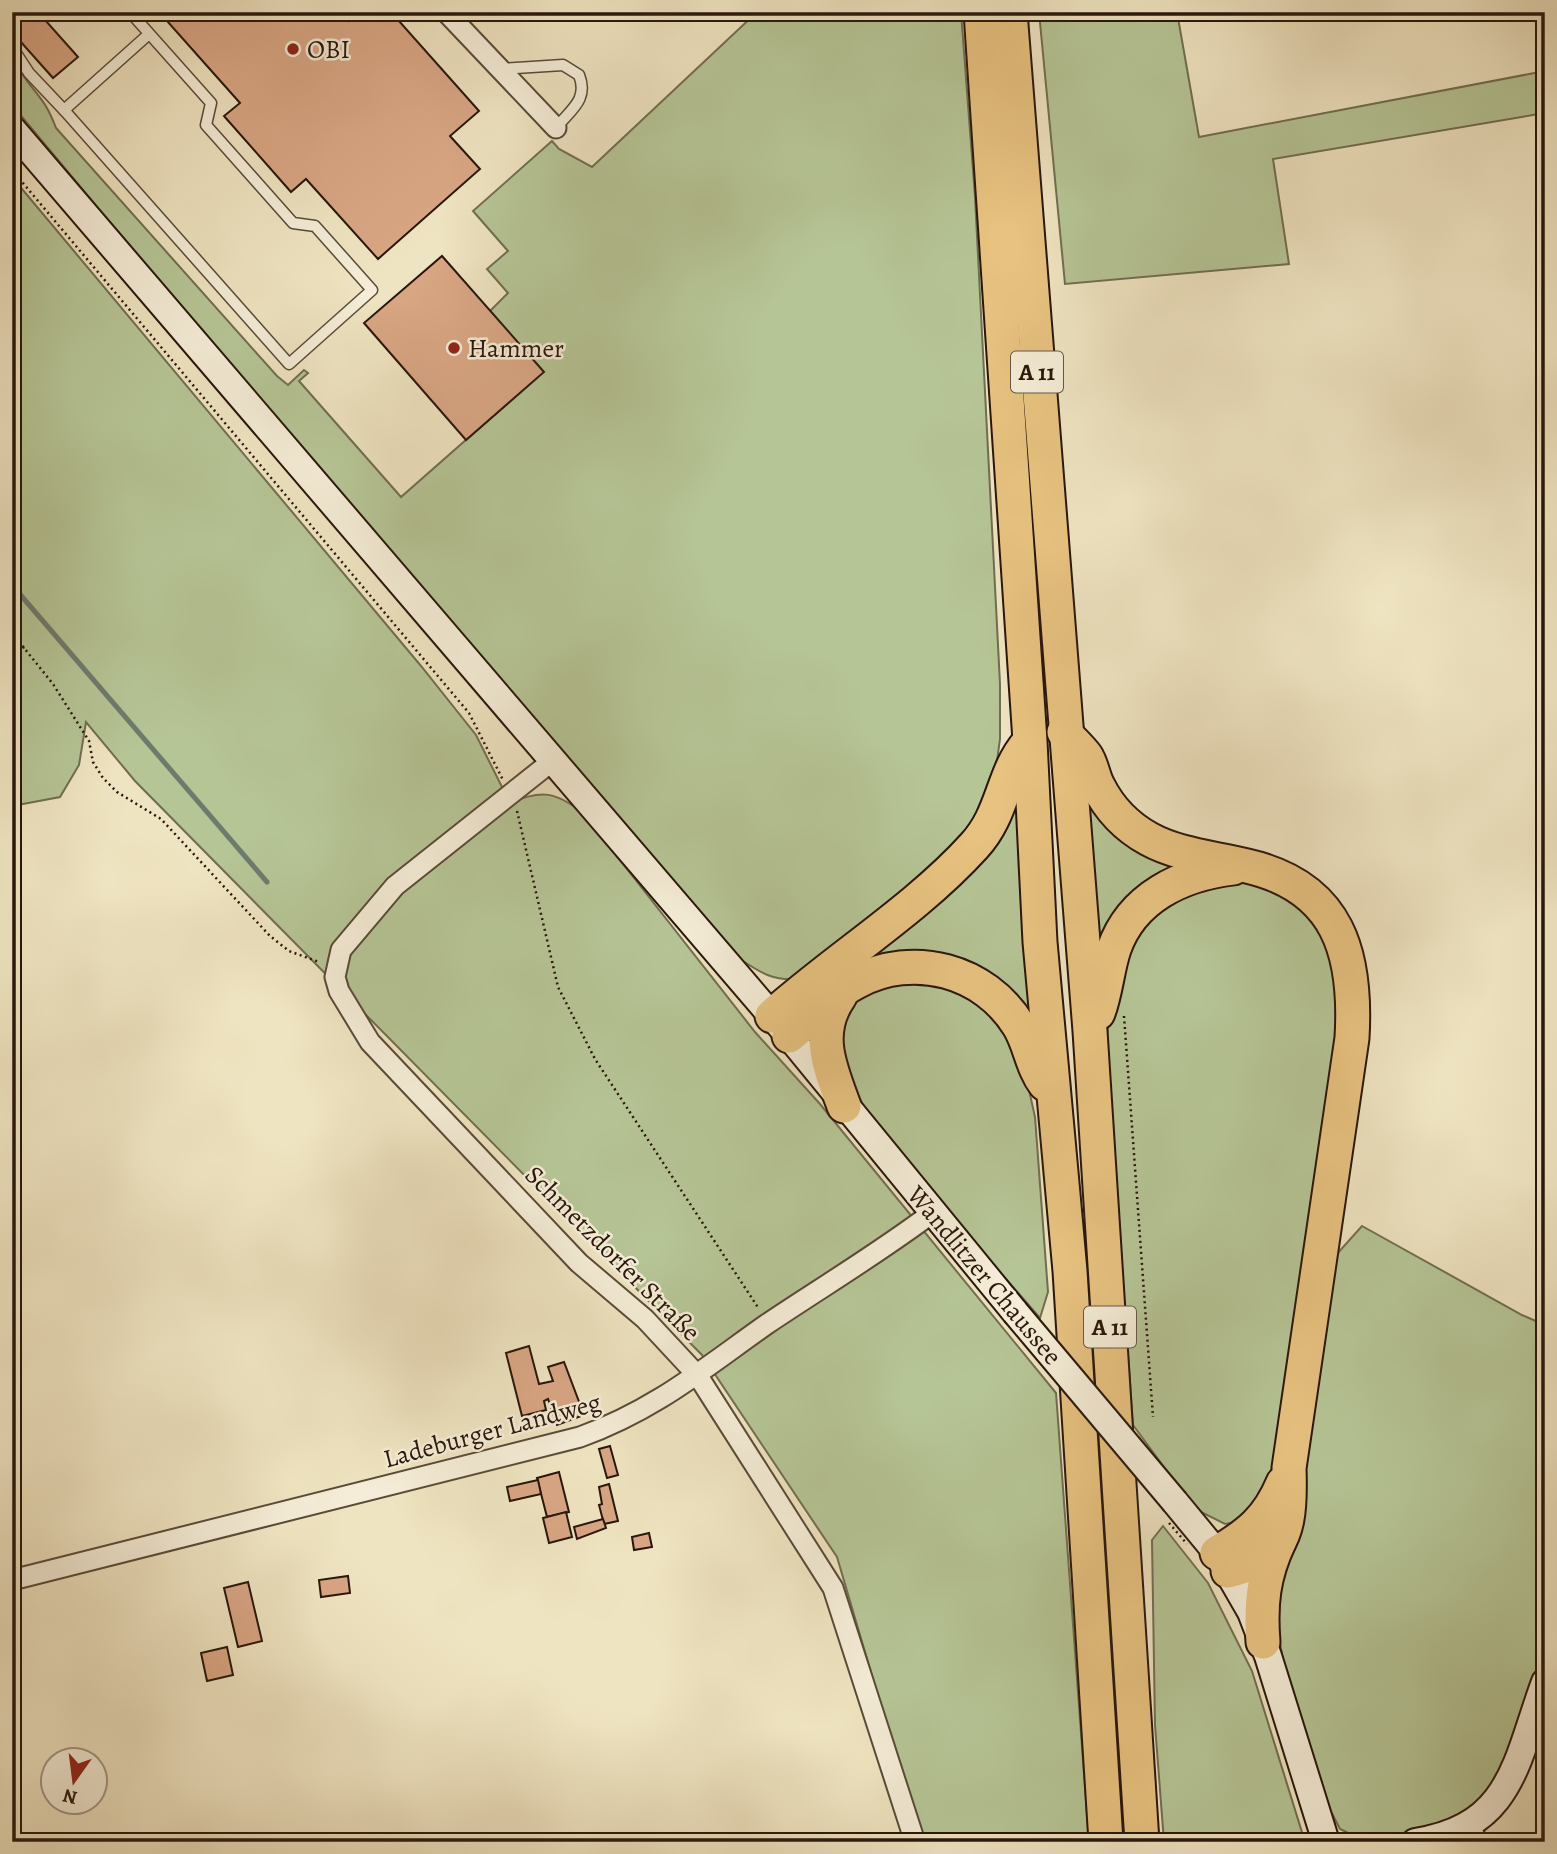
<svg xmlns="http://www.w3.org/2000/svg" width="1557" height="1854" viewBox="0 0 1557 1854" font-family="Alegreya,serif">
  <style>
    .green { fill: #b6c596; stroke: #706e50; stroke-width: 2 }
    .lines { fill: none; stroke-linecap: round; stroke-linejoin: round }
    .stream { stroke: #6d7b6d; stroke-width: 5 }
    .building { fill: #d9a684; stroke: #29160b; stroke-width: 2 }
    .lane-casing { stroke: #5a4a38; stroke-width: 13 }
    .street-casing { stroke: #5a4a38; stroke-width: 23 }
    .secondary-casing { stroke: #29160b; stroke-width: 30 }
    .highway-casing { stroke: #29160b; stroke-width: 37 }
    .path { stroke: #29160b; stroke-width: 2.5; stroke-dasharray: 2 3.5; stroke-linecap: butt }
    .lane { stroke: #f5edd7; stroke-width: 10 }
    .street { stroke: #f5edd7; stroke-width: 19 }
    .secondary { stroke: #f5edd7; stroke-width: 26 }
    .highway { stroke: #e8c280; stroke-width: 33 }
    .secondary-bridge-casing { stroke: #29160b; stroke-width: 30; stroke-linecap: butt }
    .path-bridge { stroke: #29160b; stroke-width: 2.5; stroke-dasharray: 2 3.5; stroke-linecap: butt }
    .secondary-bridge { stroke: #f5edd7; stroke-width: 26 }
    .poi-dot { fill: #8f2418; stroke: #f5edd7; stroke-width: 2.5 }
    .labels { text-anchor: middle; stroke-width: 5; stroke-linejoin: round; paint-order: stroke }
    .shield { fill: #f5edd7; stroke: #665648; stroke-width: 2 }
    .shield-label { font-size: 24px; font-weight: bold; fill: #29160b }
    .poi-label { font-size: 26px; fill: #29160b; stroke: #f5edd7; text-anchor: start }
    .street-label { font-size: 26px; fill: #29160b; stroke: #f5edd7 }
  </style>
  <rect width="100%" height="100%" fill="#efe4c1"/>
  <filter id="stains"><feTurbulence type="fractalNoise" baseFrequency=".00286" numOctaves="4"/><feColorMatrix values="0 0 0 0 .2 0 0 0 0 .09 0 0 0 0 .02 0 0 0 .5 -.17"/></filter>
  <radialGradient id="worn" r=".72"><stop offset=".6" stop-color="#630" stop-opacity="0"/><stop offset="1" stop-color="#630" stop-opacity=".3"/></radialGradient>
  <!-- green -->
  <g class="green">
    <path d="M757,12H961L975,197L1000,684V739L992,798L972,837L797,979C774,981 761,973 743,961L332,488L12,105V53C18,60 17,67 22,74C38,97 45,99 56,128L277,376L288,385L304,370L308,373L299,381L401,497L543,372L490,311L508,293L487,269L508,251L473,211L552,141L559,149L592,167Z"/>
    <polygon points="1039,12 1177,12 1199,137 1545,71 1545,113 1273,159 1289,264 1065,284"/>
    <path d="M12,177L421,666L476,735L510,803C542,789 556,792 583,813L755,1032L820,1104L1056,1393L1089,1842H921L837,1557L702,1355L135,781L86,722L79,765L60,797L12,806Z"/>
    <polygon points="1087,794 1190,862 1099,958"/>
    <polygon points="1017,798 1036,1026 1002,991 850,967"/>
    <path d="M1231,878C1246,882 1264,885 1279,891C1323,909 1332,960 1341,1001L1275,1467L1263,1497L1236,1522L1225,1524L1195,1509L1133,1425L1107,1051L1108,1009L1146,913Z"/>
    <polygon points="902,979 959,987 1009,1032 1027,1081 1035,1117 1048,1292 1040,1318 1007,1280 1004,1282 885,1141 841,1068 843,1015 864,991"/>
    <polygon points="1362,1226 1522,1315 1545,1325 1545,1662 1497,1789 1465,1818 1439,1829 1364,1841 1340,1829 1322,1794 1284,1666 1273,1603 1304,1469 1336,1255"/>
    <polygon points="1163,1526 1208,1583 1252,1671 1305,1842 1164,1842 1155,1725 1152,1540"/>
  </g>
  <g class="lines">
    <!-- stream -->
    <polyline class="stream" points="12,585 267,882"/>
  </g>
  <!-- building -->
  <g class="building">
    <polygon points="12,12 38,12 78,57 53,78 12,32"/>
    <polygon points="159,12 342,12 349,21 359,12 391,12 479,111 450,136 480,169 378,259 306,179 291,192 224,116 240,103"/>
    <polygon points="442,256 544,372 466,440 364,323"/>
    <polygon points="529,1346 539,1384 553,1381 548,1367 564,1362 584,1415 557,1425 548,1399 544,1401 546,1410 522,1416 506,1353"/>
    <polygon points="610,1446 618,1475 607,1478 599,1449"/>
    <polygon points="559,1472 569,1512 547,1517 537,1478"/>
    <polygon points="538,1480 541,1494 510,1501 507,1487"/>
    <polygon points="609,1484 618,1521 604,1524 599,1505 602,1504 599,1487"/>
    <polygon points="566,1512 572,1537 549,1543 543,1518"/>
    <polygon points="603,1519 606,1528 577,1539 574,1527"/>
    <polygon points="649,1533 652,1547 634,1550 632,1537"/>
    <polygon points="348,1576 350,1593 321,1597 319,1580"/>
    <polygon points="248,1582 262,1641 238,1647 224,1588"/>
    <polygon points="227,1647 233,1675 207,1681 201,1653"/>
  </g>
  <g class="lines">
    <defs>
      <g id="lane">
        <polyline points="130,12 211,103 206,125 293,223 315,226 372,290 289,364 64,110 149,34"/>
        <polyline points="12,47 29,73 64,110"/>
        <path d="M501,69L563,65L579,75C589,100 570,110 556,128"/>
      </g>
      <g id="street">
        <polyline points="446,12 556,128"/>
        <polyline points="551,762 395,886 341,950 335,977 339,991 370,1042 579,1263 645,1319 698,1376 833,1588 915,1842"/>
        <path d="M12,1580L580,1437C655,1410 703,1369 767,1324C822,1287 879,1253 932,1213"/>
        <polyline points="1469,1826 1478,1842"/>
      </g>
      <g id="secondary">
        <polyline points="12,129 789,1036 1015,1312"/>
        <polyline points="1175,1502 1217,1553 1251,1612 1268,1656 1326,1842"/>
        <path d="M1415,1842C1513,1827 1516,1760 1545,1682"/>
      </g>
      <g id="highway">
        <polyline points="981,12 1030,741 1040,942 1070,1271 1106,1842"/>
        <polyline points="1010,12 1090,1031 1142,1842"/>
        <path d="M1064,732C1071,740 1080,748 1086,756C1092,765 1093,777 1098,786C1109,808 1127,827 1149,839C1178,855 1215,858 1247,866C1339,887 1357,954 1352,1038L1289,1468C1290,1499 1292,1544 1260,1560C1251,1565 1238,1568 1228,1571"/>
        <path d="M840,996C814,1033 830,1068 844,1106"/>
        <path d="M1098,1013C1106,992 1107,970 1114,949C1132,897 1182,874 1233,868"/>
        <path d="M772,1016C836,959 917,909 974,846C1004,814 1002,773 1028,743"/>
        <path d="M789,1036C810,1018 831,995 856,982C913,951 985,970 1019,1026C1030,1044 1032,1067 1045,1084"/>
        <path d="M1217,1553C1249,1534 1268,1519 1283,1483"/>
        <path d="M1263,1642C1260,1605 1263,1576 1279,1542"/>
      </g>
    </defs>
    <!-- lane casing -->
    <use href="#lane" class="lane-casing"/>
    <!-- street casing -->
    <use href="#street" class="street-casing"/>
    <!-- secondary casing -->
    <use href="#secondary" class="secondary-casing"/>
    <!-- highway casing -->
    <use href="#highway" class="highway-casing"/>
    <!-- path -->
    <g class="path">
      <polyline points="12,170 469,713 503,780"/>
      <polyline points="12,633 53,684 89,741 93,762 103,778 117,792 161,819 270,936 289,951 319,962"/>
      <polyline points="12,651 25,647"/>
      <polyline points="517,811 558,987 595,1059 759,1309"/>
      <polyline points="1124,1016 1153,1417"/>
    </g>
    <!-- lane -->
    <use href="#lane" class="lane"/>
    <!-- street -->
    <use href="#street" class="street"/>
    <!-- secondary -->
    <use href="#secondary" class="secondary"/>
    <!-- highway -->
    <use href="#highway" class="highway"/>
    <defs>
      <polyline id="secondary-bridge" points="1015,1312 1175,1502"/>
    </defs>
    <!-- secondary-bridge casing -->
    <use href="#secondary-bridge" class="secondary-bridge-casing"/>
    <!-- path-bridge -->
    <polyline class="path-bridge" points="1169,1523 1187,1544"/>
    <!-- secondary-bridge -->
    <use href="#secondary-bridge" class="secondary-bridge"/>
  </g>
  <!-- markers -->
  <g class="poi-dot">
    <circle cx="293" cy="49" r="7"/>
    <circle cx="454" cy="348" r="7"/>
  </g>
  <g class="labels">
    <!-- shield labels -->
    <g class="shield">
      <rect x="1011" y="351.5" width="52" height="41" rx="5"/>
      <rect x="1084" y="1306.5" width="52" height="41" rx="5"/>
    </g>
    <g class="shield-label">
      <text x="1037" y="380">A 11</text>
      <text x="1110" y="1335">A 11</text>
    </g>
    <!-- poi labels -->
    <g class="poi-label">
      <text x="307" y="58">OBI</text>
      <text x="468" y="357">Hammer</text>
    </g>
    <!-- street labels -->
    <g class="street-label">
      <text transform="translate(613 1253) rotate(45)" y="9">Schmetzdorfer Straße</text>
      <text transform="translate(985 1275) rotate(50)" y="9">Wandlitzer Chaussee</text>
      <text transform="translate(492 1430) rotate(-15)" y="9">Ladeburger Landweg</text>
    </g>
  </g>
  <!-- margin -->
  <rect width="1557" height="1854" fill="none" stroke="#efe4c1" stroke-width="42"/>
  <rect x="14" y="14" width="1529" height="1826" fill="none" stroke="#29160b" stroke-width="3.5"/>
  <rect x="21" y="21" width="1515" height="1812" fill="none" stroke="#29160b" stroke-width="2"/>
  <!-- north arrow -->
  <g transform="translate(74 1781) rotate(194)"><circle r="33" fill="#f5edd7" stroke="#a39785" stroke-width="2"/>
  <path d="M0-5L12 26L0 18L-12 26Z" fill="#8f2418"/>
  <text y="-10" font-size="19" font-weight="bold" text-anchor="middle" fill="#29160b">N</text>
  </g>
  <rect width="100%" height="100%" filter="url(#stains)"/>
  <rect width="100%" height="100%" fill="url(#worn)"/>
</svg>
